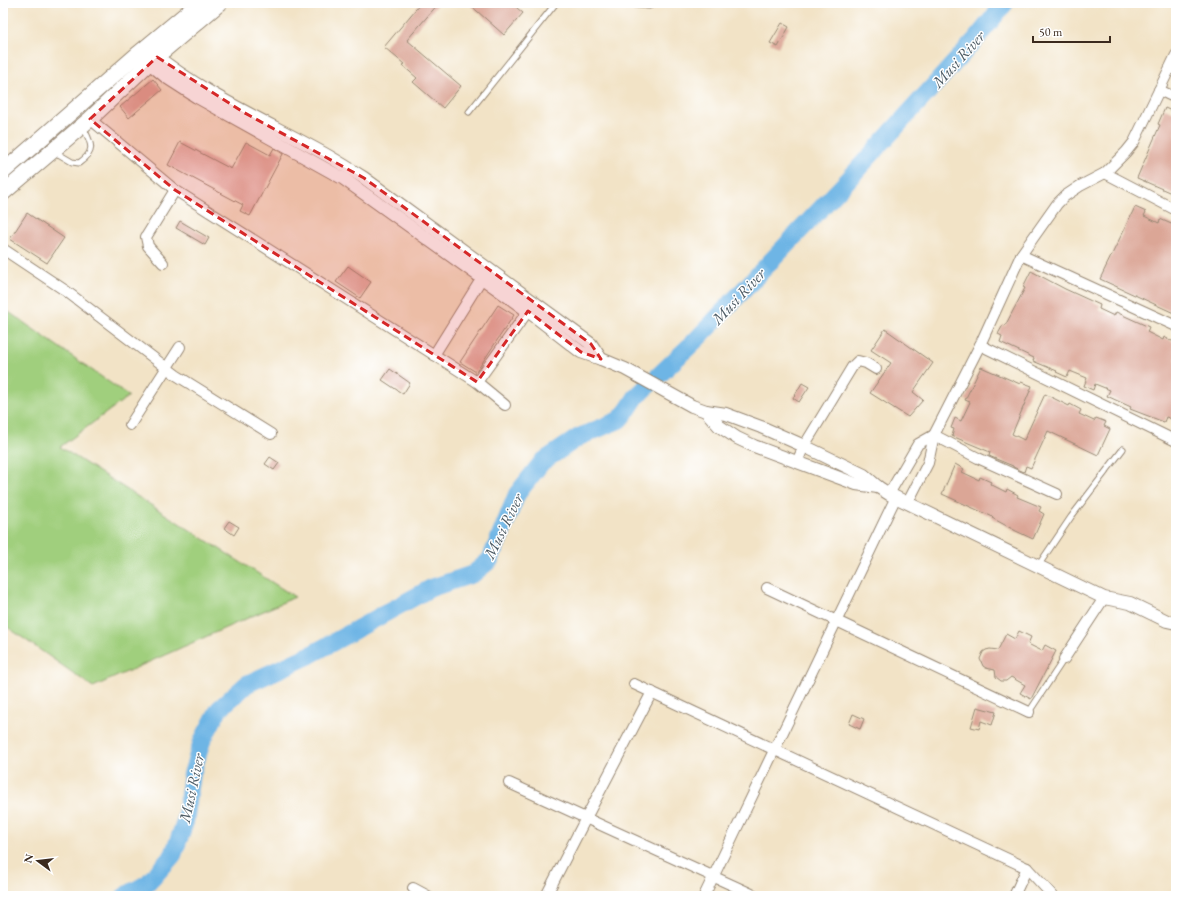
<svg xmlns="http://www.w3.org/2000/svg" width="1179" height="899" viewBox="0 0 1179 899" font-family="'EB Garamond',serif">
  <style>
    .green { fill: #a0cf7d; stroke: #6e7c4e }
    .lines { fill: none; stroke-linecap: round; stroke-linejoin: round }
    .river { stroke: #6eb5e5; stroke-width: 18 }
    .building { fill: #dba696 }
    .service-casing { stroke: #968672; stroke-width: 7 }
    .minor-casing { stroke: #968672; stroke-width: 12 }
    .tertiary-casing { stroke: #968672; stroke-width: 14 }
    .primary-casing { stroke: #968672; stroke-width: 17 }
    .service { stroke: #fff; stroke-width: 5 }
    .minor { stroke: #fff; stroke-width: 10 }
    .tertiary { stroke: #fff; stroke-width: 12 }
    .primary { stroke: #fff; stroke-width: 15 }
    .marked { fill: #d62828; fill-opacity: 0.2; stroke: #d62828; stroke-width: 3; stroke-dasharray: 8 5; stroke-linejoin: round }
    .labels { text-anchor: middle; stroke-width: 3; stroke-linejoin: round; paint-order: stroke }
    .water-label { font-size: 16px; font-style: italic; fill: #4d5b64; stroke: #fff }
  </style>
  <rect width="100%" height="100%" fill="#fff"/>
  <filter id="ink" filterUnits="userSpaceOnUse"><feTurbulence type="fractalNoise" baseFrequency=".025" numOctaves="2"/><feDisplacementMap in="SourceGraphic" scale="8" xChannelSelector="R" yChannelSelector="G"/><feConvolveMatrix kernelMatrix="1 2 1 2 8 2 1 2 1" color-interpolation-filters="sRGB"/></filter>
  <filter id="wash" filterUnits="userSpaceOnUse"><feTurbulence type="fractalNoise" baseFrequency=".012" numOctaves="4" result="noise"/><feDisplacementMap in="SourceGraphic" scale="16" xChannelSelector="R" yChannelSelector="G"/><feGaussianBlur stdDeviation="0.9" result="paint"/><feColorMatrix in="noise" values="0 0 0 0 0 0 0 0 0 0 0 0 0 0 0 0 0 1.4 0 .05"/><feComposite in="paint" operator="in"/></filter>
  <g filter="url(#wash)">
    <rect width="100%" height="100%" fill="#f2e3c6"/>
    <!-- green -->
    <polygon class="green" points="3,308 129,396 60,447 295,597 93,687 3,624"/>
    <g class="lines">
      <!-- river -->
      <polyline class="river" points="125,896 148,883 173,855 185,822 192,774 202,741 219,709 247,684 310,655 431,588 473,574 490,560 501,534 517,494 542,462 579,437 619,420 627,411 636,397 697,339 848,180 976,39 1005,3"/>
    </g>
    <g id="blocks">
      <!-- building -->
      <g class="building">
        <polygon points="421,3 439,3 407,40 461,86 443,108 413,82 417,78 402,65 404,64 384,47"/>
        <polygon points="468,3 511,3 523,13 504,35"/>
        <polygon points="782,23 789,27 778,47 770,43"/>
        <polygon points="153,79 162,90 129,118 120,107"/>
        <polygon points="1165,108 1176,113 1176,195 1137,178 1160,125 1158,124"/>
        <polygon points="180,142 231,169 246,142 270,155 274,148 283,154 250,216 240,211 243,205 168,165"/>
        <polygon points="1135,207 1146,212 1144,216 1159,223 1160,219 1176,226 1176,314 1100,279"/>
        <polygon points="27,213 64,238 47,263 10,239"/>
        <polygon points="180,221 209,238 205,245 176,228"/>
        <polygon points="348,266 371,282 360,298 336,282"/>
        <polygon points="1031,271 1065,289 1100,305 1099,309 1114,316 1116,312 1149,327 1147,332 1163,340 1164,337 1176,343 1176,410 1172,419 1166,417 1164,422 1130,409 1131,407 1107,396 1110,390 1095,384 1093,390 1084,386 1087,378 1070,371 1067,377 1056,372 1057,371 1033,361 1034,358 1000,342 1002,336 998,334 1003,325 1005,326 1025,288 1023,287"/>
        <polygon points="498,305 514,315 476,372 460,362"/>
        <polygon points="885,329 933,363 913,392 923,400 908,417 870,393 891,363 871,350"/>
        <polygon points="981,367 1020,384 1021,382 1032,386 1012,434 1024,440 1045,394 1069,406 1070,404 1081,410 1079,414 1094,421 1096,418 1106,422 1104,426 1110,429 1098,455 1048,431 1031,468 1026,466 1024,472 1013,467 1013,466 989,456 990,452 952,436 954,429 951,428 955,418 961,421 970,402 965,400"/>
        <polygon points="390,369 410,383 403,394 382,380"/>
        <polygon points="802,383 809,387 799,402 793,398"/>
        <polygon points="270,457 279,463 274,470 265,464"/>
        <polygon points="955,464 964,469 962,472 979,480 980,477 991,482 990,484 1006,492 1007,489 1018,495 1017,497 1041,507 1039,511 1044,514 1033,539 1016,531 992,518 993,517 942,494"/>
        <polygon points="229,521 239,527 234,535 224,528"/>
        <polygon points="1019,631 1031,637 1028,644 1042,651 1045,645 1056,651 1031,699 1020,693 1025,685 1011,677 1006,681 1001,681 996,677 995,670 986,668 983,666 980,659 983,652 986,650 990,649 998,650 1006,634 1015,639"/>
        <polygon points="977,707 996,712 992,725 981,721 979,729 971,727"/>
        <polygon points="853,714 864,719 860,729 849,724"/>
      </g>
    </g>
  </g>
  <g filter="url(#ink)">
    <use href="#blocks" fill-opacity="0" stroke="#968672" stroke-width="1"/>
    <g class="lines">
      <defs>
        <g id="service">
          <polyline points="616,3 649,6 657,3"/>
          <polyline points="469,112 556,3"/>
          <path d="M55,152L72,162L79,163C97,151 91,143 83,127"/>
          <polyline points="1038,566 1071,517 1123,449"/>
          <polyline points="1029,712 1064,659"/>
        </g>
        <g id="minor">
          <polyline points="1159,90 1176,98"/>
          <polyline points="90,119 175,190 477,382 528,311"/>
          <polyline points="1105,173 1176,210"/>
          <polyline points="3,249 66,291 176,375 271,434"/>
          <polyline points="1021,255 1176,326"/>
          <polyline points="163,263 148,246 146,237 175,190"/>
          <polyline points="980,345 1176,441"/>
          <polyline points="434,355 482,278"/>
          <polyline points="477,382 505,405"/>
          <polyline points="130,425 180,347"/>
          <polyline points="934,435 978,458 1057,494"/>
          <polyline points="797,462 804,446 852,367 858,361 866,363 876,369"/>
          <polyline points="889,494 918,444 934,435"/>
          <polyline points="908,502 928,463 934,435 980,345 1021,255 1057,204 1065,196 1080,186 1105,173 1126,152 1134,142 1176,55"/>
          <polyline points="767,588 1029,712"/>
          <polyline points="1064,659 1104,598"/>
          <polyline points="634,684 1027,868 1053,896"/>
          <polyline points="509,783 756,896"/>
          <polyline points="413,888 428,896"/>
          <polyline points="546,896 586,818 652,692"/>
          <polyline points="704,896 896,497"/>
          <polyline points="1014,896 1027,868"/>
        </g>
        <g id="tertiary">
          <path d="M151,52C205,96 270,123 330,157C342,164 353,171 364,178L591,344L601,359"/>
          <polyline points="142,57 166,77 197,97 344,179 528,311 581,352 601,359 625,369 692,406 706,411 726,414 761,427 804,446 864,475 878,487 889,494 1104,598 1130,603 1167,621 1176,623"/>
          <polyline points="706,411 719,426 737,438 754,446 856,484 878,487"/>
        </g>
        <g id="primary">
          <polyline points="3,172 139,53 199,3"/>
          <polyline points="3,193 90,119 149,63 220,3"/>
        </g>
      </defs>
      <!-- service casing -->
      <use href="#service" class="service-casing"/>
      <!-- minor casing -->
      <use href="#minor" class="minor-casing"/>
      <!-- tertiary casing -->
      <use href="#tertiary" class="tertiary-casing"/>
      <!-- primary casing -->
      <use href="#primary" class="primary-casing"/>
      <!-- service -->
      <use href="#service" class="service"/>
      <!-- minor -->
      <use href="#minor" class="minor"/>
      <!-- tertiary -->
      <use href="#tertiary" class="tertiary"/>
      <!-- primary -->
      <use href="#primary" class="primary"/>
    </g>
  </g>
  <!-- marked area -->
  <path class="marked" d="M157,57L243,112L364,178L591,344L601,359L581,352L528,311L477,382L175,190L90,119Z"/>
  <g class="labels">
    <!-- water labels -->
    <g class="water-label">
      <text transform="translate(958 59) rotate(-48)" y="6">Musi River</text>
      <text transform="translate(738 296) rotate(-47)" y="6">Musi River</text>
      <text transform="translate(503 526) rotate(-64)" y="6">Musi River</text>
      <text transform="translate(191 788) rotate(-78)" y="6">Musi River</text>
    </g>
  </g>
  <!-- margin -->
  <rect width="1179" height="899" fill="none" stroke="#fff" stroke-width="16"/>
  <!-- north arrow -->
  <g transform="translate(38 861) rotate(285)" stroke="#ffffff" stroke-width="3" paint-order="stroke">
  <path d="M0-3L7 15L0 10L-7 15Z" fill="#3b2a1e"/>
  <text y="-6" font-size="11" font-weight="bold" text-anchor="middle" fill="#3b2a1e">N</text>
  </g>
  <!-- scale -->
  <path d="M1033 36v6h77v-6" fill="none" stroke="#3b2a1e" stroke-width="2"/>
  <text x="1039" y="36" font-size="12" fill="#3b2a1e" stroke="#ffffff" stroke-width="3" paint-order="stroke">50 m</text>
</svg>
